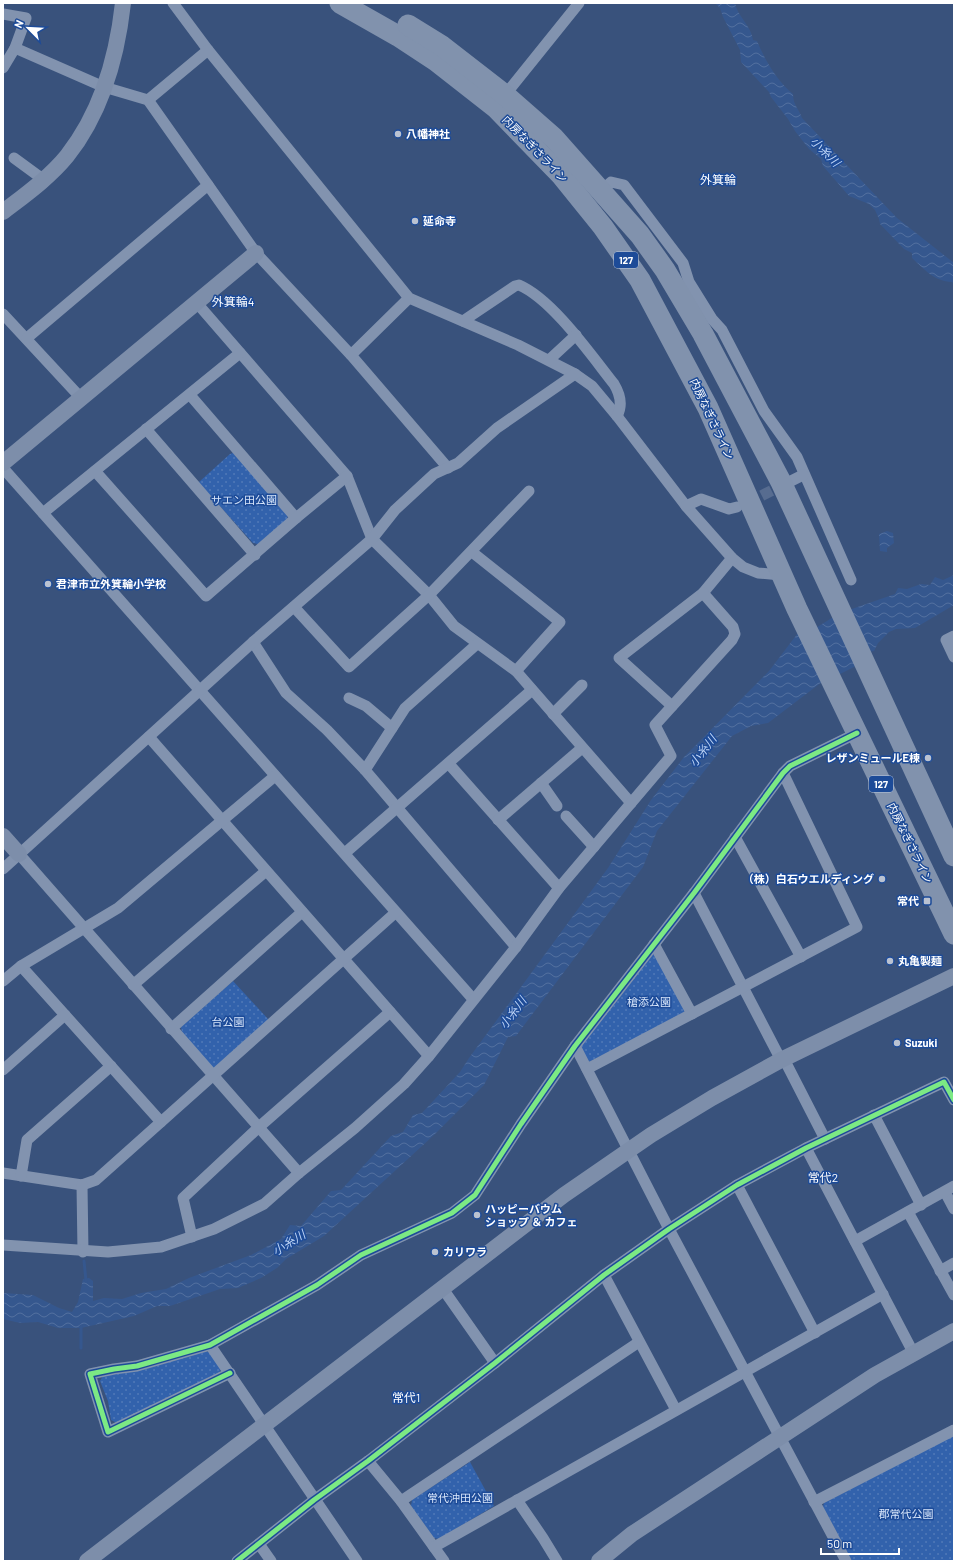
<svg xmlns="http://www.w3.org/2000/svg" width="957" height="1564" viewBox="0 0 957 1564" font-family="Barlow,'Noto Sans JP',sans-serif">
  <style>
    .grass { fill: url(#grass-dots) }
    .water { fill: url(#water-waves) }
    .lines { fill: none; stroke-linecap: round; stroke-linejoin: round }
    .stream { stroke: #35578e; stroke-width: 3 }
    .street-tunnel { stroke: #576c90; stroke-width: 11; stroke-dasharray: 11 5.5; stroke-linecap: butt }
    .street { stroke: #8293af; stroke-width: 11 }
    .secondary { stroke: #7d8eaa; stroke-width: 16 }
    .highway { stroke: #8192ad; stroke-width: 21 }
    .cycleway-casing { stroke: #1d4b98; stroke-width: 8 }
    .cycleway { stroke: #7ce984; stroke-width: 5 }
    .poi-dot { fill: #bac2d1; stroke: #1d4b98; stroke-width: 1.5 }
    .labels { text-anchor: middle; stroke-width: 3; stroke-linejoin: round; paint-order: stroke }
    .shield { fill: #1d4b98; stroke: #bbc9e0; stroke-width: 1 }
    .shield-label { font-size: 10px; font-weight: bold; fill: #fff }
    .poi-label { font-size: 11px; font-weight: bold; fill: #fff; stroke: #1d4b98; text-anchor: start }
    .street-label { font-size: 11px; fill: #fff; stroke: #1d4b98 }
    .park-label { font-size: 11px; fill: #d8e6fb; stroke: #1d4b98 }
    .water-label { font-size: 12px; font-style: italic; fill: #bed4f6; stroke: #1d4b98 }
    .neighbourhood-label { font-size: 12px; fill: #fff; stroke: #1d4b98 }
  </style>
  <defs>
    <pattern id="grass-dots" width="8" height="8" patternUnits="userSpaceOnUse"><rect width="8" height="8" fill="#3262ac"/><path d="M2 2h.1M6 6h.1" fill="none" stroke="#517ab8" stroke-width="1.8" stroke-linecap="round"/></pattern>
    <pattern id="water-waves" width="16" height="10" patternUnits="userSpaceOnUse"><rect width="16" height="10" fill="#35578e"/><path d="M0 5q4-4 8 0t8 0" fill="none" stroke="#53709f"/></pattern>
  </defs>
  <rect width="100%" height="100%" fill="#39527c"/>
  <!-- grass -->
  <g class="grass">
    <polygon points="233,453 288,514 287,520 258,544 253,543 200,484 199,482 230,454"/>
    <polygon points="652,954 656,954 685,1010 683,1015 589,1062 581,1050 581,1045"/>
    <polygon points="233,981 269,1020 214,1069 182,1033 181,1027"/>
    <polygon points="205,1351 211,1353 221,1369 218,1375 117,1423 111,1420 108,1401 100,1381 104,1374"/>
    <polygon points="954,1435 954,1561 852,1561 823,1507 824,1503"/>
    <polygon points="470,1462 494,1506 439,1539 434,1538 411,1506 412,1500"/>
  </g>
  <!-- water -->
  <g class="water">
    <path d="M715,3H735C737,16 751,25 753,40L757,41C765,60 777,81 793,94C793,105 799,109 802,118L897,218L954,263V284L952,282C934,281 925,270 912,258V253L904,249L880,224L879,219L875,210L869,204L849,196L823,166L821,159L809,149L795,131L788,119L771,97L769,92L741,62L740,50L723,17L720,8Z"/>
    <polygon points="887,531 893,533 894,543 887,548 887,552 880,551 879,534"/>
    <polygon points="954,575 954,605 915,628 896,629 889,632 878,643 874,651 869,652 849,610 895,594 898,588 907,589 921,584 930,585 935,577 943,580"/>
    <polygon points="835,616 858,665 836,676 814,629"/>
    <polygon points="798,633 822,682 768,723 751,726 732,736 657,831 643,867 516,1036 508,1037 484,1085 434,1135 324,1236 286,1259 277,1268 261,1278 238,1288 220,1289 170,1306 157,1306 134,1316 81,1328 58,1328 38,1322 20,1323 3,1319 3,1293 33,1295 59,1308 72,1312 78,1302 83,1279 89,1278 93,1281 93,1301 104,1298 122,1299 141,1293 166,1289 189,1278 251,1255 281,1239 290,1225 301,1226 331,1191 341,1190 391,1136 403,1132 413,1115 422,1113 460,1072 469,1058 608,868 651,800 684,757 769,671"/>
  </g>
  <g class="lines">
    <!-- stream -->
    <g class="stream">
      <polyline points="84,1261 86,1281"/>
      <polyline points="81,1326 81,1348"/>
    </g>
    <!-- street-tunnel -->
    <polyline class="street-tunnel" points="747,503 785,484"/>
    <!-- street -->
    <g class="street">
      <polyline points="173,3 208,50 409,298 518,345 575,374 592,386 617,416 686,506 732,558 743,567 758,573 781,575"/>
      <polyline points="3,14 26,18 15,48 3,68"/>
      <polyline points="15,48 104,87 148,100 256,253 351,355 448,468"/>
      <polyline points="505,95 579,3"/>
      <polyline points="148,100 208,50"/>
      <polyline points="14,158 44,180"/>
      <polyline points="601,191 611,182 624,185 683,263 689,282 712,319 722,330 764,411 797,457 851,580"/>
      <polyline points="196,302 347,476 372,539 429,595 454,626 516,671 631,803"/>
      <polyline points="3,314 81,398"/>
      <path d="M463,321L515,286L519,285C552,299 591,355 614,384C620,394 623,405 617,416"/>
      <polyline points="27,338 208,185"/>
      <polyline points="351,355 409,298"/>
      <polyline points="549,360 576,335"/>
      <polyline points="190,395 296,518"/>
      <polyline points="146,429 255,555"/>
      <polyline points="3,468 473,999"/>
      <polyline points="95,471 206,596 296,518 347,476"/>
      <polyline points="791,481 803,475"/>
      <polyline points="686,506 701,499 729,509 737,507"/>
      <polyline points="43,513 240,353"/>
      <polyline points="472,552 560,622 516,671"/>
      <polyline points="294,607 349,667 429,595 529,491"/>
      <polyline points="954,636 946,640 954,657"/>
      <polyline points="253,642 286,693 327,730 365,770 516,947"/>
      <polyline points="349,698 366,706 392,728"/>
      <polyline points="672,706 619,658 703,593 732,558"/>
      <polyline points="553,714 582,685"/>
      <polyline points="149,737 429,1056"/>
      <polyline points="449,764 559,888"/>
      <polyline points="365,770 405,708 477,644"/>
      <polyline points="541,783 557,806"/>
      <polyline points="566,816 594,847"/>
      <polyline points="498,820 582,748"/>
      <polyline points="735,837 801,957"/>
      <polyline points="345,853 532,690"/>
      <polyline points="19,854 299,1173"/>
      <polyline points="3,869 253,642 372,539 395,510 434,474 458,463 497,428 575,374"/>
      <polyline points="694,893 781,1060"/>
      <polyline points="654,944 692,1014"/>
      <polyline points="21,966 161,1122"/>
      <polyline points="3,981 21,966 118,908 275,776"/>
      <polyline points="133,985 266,871"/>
      <polyline points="171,1029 302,912"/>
      <polyline points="575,1046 669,1229 846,1561"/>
      <polyline points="784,1059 825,1139"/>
      <polyline points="587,1069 857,927 783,773"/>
      <polyline points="3,1070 65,1015"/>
      <polyline points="874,1115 921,1205"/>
      <polyline points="806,1148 914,1354"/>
      <polyline points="3,1173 82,1185 96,1180 395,913"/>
      <polyline points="21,1176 27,1140 111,1066"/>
      <polyline points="82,1185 83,1252"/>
      <polyline points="737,1185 815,1333"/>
      <polyline points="945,1192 954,1209"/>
      <polyline points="908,1212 954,1295"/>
      <polyline points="192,1237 183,1198 259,1127 390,1012"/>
      <polyline points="855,1241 954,1186"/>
      <polyline points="3,1245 108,1252 161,1247 214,1229 264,1204 299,1173 355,1128 404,1084 429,1056 516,947 559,888 671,756 655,725 732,640 735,634 733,627 703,593"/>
      <polyline points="940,1271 954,1263"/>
      <polyline points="604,1275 676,1410"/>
      <polyline points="443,1289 495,1363"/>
      <polyline points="210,1345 357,1561"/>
      <polyline points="230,1373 108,1432 90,1374 114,1369 137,1366 210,1345 317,1285 361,1255 452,1213 475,1195 521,1124 575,1046 694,893 783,773 790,766 857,733"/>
      <polyline points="368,1461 401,1501 444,1561"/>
      <polyline points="517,1500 543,1538 557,1561"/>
      <polyline points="401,1501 639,1342"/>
      <polyline points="814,1502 954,1430"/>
      <polyline points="259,1544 271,1561"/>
      <polyline points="434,1547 883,1294"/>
      <polyline points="237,1561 314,1500 368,1461 495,1363 604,1275 669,1229 737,1185 806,1148 944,1082 954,1100"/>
    </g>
    <!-- secondary -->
    <g class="secondary">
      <path d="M3,212C25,195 49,178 67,156C101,113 117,57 123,3"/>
      <polyline points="3,463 256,253"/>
      <polyline points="3,836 19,854"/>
      <polyline points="87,1561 564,1195 651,1135 712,1098 781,1060 954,976"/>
      <polyline points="599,1561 632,1534 875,1375 954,1331"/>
    </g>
    <!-- highway -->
    <g class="highway">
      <polyline points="340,3 398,36 436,61 496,108 561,175 603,227 640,280 708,408 797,609 954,934"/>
      <polyline points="408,25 442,46 505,95 554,138 640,235 665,270 703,334 781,482 954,856"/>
    </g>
    <defs>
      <g id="cycleway">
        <polyline points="230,1373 108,1432 90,1374 114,1369 137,1366 210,1345 317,1285 361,1255 452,1213 475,1195 521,1124 575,1046 694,893 783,773 790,766 857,733"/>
        <polyline points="237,1561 314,1500 368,1461 495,1363 604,1275 669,1229 737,1185 806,1148 944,1082 954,1100"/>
      </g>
    </defs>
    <!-- cycleway casing -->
    <use href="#cycleway" class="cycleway-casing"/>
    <!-- cycleway -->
    <use href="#cycleway" class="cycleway"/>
  </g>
  <!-- markers -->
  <g class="poi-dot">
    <circle cx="398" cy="134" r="4"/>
    <circle cx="415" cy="221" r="4"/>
    <circle cx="48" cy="584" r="4"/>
    <circle cx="928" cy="758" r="4"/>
    <circle cx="882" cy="879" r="4"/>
    <rect x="923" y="897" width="8" height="8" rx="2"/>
    <circle cx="890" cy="961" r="4"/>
    <circle cx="897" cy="1043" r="4"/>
    <circle cx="477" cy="1215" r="4"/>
    <circle cx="435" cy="1252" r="4"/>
  </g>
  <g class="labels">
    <!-- shield labels -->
    <g class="shield">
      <rect x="614" y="252" width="24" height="16" rx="3"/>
      <rect x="869" y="776" width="24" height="16" rx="3"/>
    </g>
    <g class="shield-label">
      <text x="626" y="264">127</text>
      <text x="881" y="788">127</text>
    </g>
    <!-- poi labels -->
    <g class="poi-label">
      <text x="406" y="138">八幡神社</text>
      <text x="423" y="225">延命寺</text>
      <text x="56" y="588">君津市立外箕輪小学校</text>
      <text x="920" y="762" text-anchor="end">レザンミュールE棟</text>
      <text x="874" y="883" text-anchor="end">（株）白石ウエルディング</text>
      <text x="919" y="905" text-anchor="end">常代</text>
      <text x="898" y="965">丸亀製麺</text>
      <text x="905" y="1047">Suzuki</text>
      <text x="485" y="1213">ハッピーバウム<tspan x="485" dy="13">ショップ ＆ カフェ</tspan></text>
      <text x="443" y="1256">カリワラ</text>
    </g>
    <!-- street labels -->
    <g class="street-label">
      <text transform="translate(535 149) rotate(46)" y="4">内房なぎさライン</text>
      <text transform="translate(712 419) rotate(65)" y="4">内房なぎさライン</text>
      <text transform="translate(910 843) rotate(64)" y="4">内房なぎさライン</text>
    </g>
    <!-- park labels -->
    <g class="park-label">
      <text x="244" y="504">サエン田公園</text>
      <text x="649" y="1006">槍添公園</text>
      <text x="228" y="1026">台公園</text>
      <text x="460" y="1502">常代沖田公園</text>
      <text x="906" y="1518">郡常代公園</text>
    </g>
    <!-- water labels -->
    <g class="water-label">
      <text transform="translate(825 152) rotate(45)" y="4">小糸川</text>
      <text transform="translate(703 751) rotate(-52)" y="4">小糸川</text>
      <text transform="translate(513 1013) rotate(-53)" y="4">小糸川</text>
      <text transform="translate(289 1243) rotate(-32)" y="4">小糸川</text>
    </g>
    <!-- neighbourhood labels -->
    <g class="neighbourhood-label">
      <text x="718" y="184">外箕輪</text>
      <text x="233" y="306">外箕輪4</text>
      <text x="823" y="1182">常代2</text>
      <text x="406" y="1402">常代1</text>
    </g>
  </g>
  <!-- border -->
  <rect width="957" height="1564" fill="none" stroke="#ffffff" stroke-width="8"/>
  <!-- north arrow -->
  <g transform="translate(28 28) rotate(294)" stroke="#1d4b98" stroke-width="3" paint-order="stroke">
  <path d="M0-3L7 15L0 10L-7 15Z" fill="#ffffff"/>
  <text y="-6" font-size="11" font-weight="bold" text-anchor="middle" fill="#ffffff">N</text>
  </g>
  <!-- scale -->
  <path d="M821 1548v6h78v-6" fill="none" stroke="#ffffff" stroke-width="2"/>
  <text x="827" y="1548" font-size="12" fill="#ffffff" stroke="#1d4b98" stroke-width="3" paint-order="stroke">50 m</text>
</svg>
